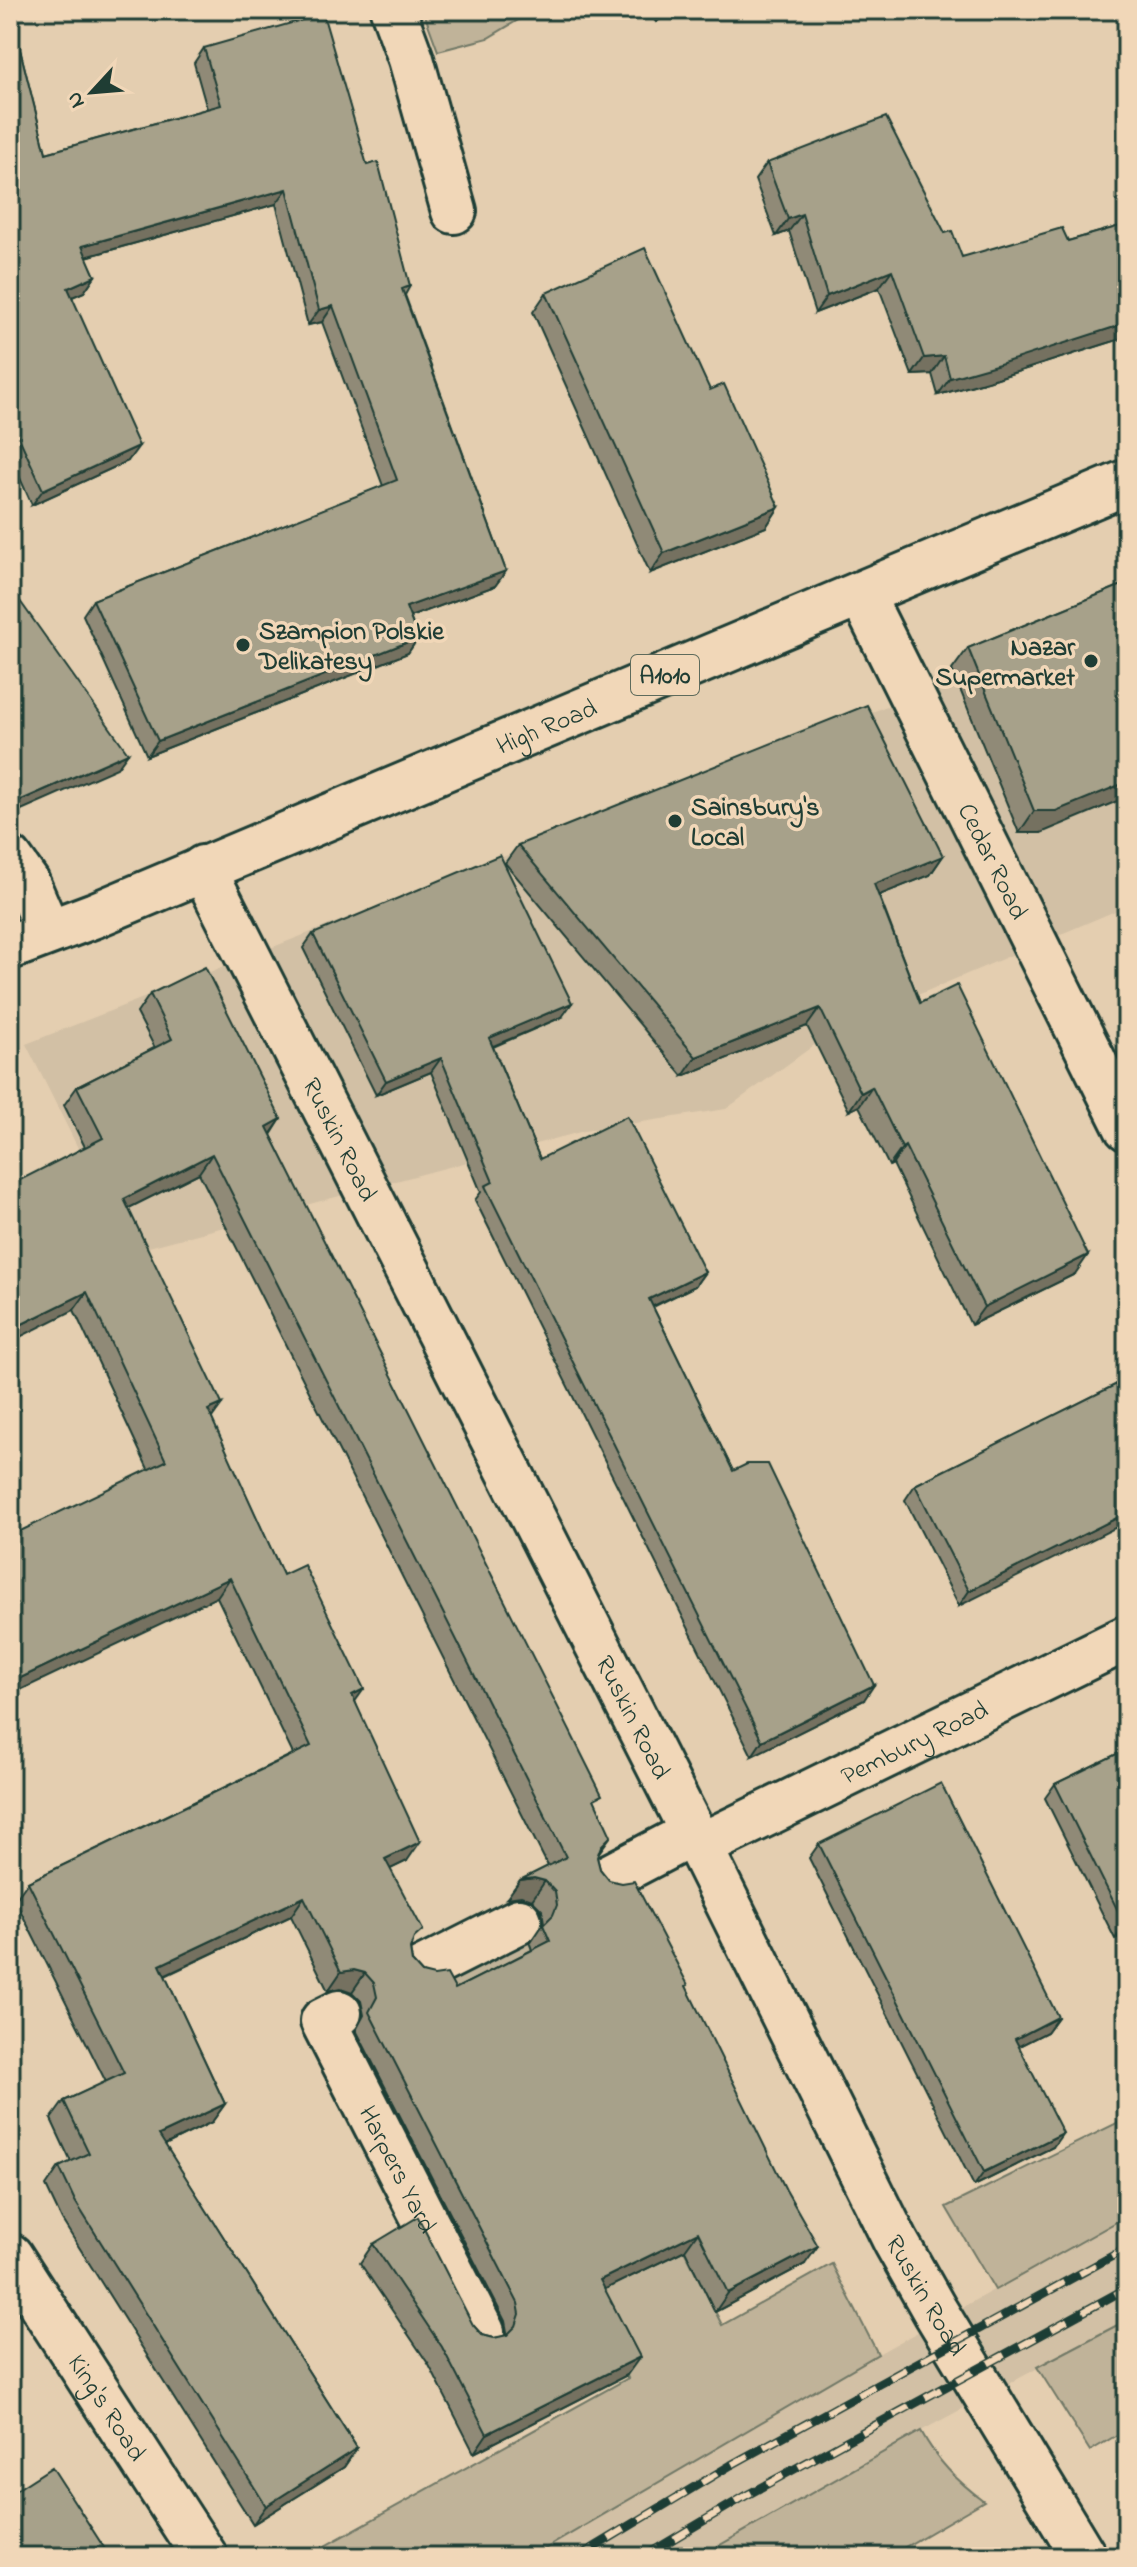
<svg xmlns="http://www.w3.org/2000/svg" width="1137" height="2567" viewBox="0 0 1137 2567" font-family="'Indie Flower',sans-serif">
  <style>
    .built { fill: #d2c0a5 }
    .green { fill: #c0b399; stroke: #707866; stroke-width: 2 }
    .lines { fill: none; stroke-linecap: round; stroke-linejoin: round }
    .minor-casing { stroke: #1f3d34; stroke-width: 50 }
    .major-casing { stroke: #1f3d34; stroke-width: 50 }
    .minor { stroke: #f1d7b8; stroke-width: 44 }
    .major { stroke: #f1d7b8; stroke-width: 44 }
    .rail-casing { stroke: #1f3d34; stroke-width: 9 }
    .rail { stroke: #f1d7b8; stroke-width: 6; stroke-dasharray: 18; stroke-linecap: butt }
    .wall { fill: #908a77; stroke: #1f3d34; stroke-width: 2; fill-rule: evenodd }
    .shaded-wall { fill: #757161; stroke: #1f3d34; stroke-width: 2 }
    .building { fill: #a7a18a; stroke: #1f3d34; stroke-width: 2; fill-rule: evenodd }
    .poi-dot { fill: #1f3d34; stroke: #f1d7b8; stroke-width: 3 }
    .labels { text-anchor: middle; stroke-width: 7; stroke-linejoin: round; paint-order: stroke }
    .shield { fill: #f1d7b8; stroke: #5e6b5c; stroke-width: 2 }
    .shield-label { font-size: 24px; font-weight: bold; fill: #1f3d34 }
    .poi-label { font-size: 26px; font-weight: bold; fill: #1f3d34; stroke: #f1d7b8; text-anchor: start }
    .street-label { font-size: 26px; fill: #1f3d34; stroke: #f1d7b8 }
  </style>
  <rect width="100%" height="100%" fill="#e4ceb0"/>
  <filter id="ink" filterUnits="userSpaceOnUse"><feTurbulence type="fractalNoise" baseFrequency=".0125" numOctaves="2"/><feDisplacementMap in="SourceGraphic" scale="16" xChannelSelector="R" yChannelSelector="G"/><feConvolveMatrix kernelMatrix="1 2 1 2 8 2 1 2 1" color-interpolation-filters="sRGB"/></filter>
  <g filter="url(#ink)">
    <!-- built -->
    <g class="built">
      <polygon points="1127,612 1127,906 835,1030 726,1109 584,1131 130,1252 26,1044"/>
      <polygon points="1127,2216 1127,2320 921,2431 699,2557 531,2557 878,2354"/>
    </g>
    <!-- green -->
    <g class="green">
      <polygon points="423,10 535,10 488,38 438,51"/>
      <polygon points="525,1935 722,2325 832,2264 878,2354 531,2557 305,2557 628,2378 430,1987"/>
      <polygon points="1127,2118 1127,2216 995,2290 946,2207"/>
      <polygon points="1127,2320 1127,2429 1090,2451 1037,2367"/>
      <path d="M921,2431C937,2461 957,2481 984,2501L888,2557H699Z"/>
    </g>
    <g class="lines">
      <defs>
        <g id="minor">
          <polyline points="393,10 411,59 454,211"/>
          <path id="s1" d="M861,594L1127,1128"/>
          <polyline points="10,859 27,883 48,932"/>
          <path id="s2" d="M203,868L693,1833L896,2242L935,2311L1084,2557"/>
          <path id="s3" d="M700,1846L1127,1638"/>
          <polyline points="609,1877 693,1833"/>
          <polyline points="422,1970 519,1921"/>
          <path id="s4" d="M339,2013L323,2021L482,2332"/>
          <path id="s5" d="M10,2256L205,2557"/>
        </g>
        <g id="major">
          <path id="s6" d="M10,947L95,915L1127,482"/>
        </g>
      </defs>
      <!-- minor casing -->
      <use href="#minor" class="minor-casing"/>
      <!-- major casing -->
      <use href="#major" class="major-casing"/>
      <!-- minor -->
      <use href="#minor" class="minor"/>
      <!-- major -->
      <use href="#major" class="major"/>
      <defs>
        <g id="rail">
          <polyline points="578,2557 731,2465 1127,2248"/>
          <polyline points="643,2557 747,2495 1127,2288"/>
        </g>
      </defs>
      <!-- rail casing -->
      <use href="#rail" class="rail-casing"/>
      <!-- rail -->
      <use href="#rail" class="rail"/>
    </g>
    <!-- wall -->
    <g class="wall">
      <polygon points="10,10 46,153 207,109 194,63 204,48 367,165 410,286 405,295 506,571 495,586 410,617 418,638 408,653 147,756 83,615 93,600 383,486 322,322 308,325 276,204 86,257 95,276 84,292 72,297 128,461 32,505 10,456"/>
      <polygon points="647,10 673,10 656,22"/>
      <polygon points="767,163 945,233 962,257 1068,241 1127,224 1127,337 991,380 938,395 932,374 912,375 879,288 815,313 789,231 776,236 755,180"/>
      <polygon points="546,293 710,390 779,507 766,527 650,573 533,312"/>
      <polygon points="1127,583 1041,833 1019,833 952,670 968,648"/>
      <polygon points="518,845 943,856 930,875 879,895 920,1003 1075,1274 971,1325 893,1164 889,1166 859,1106 849,1111 807,1026 683,1076 505,863"/>
      <polygon points="313,934 562,1017 493,1047 540,1159 705,1272 695,1286 653,1307 733,1471 864,1700 752,1756 475,1200 481,1192 431,1072 376,1095 303,948"/>
      <path d="M150,994L281,1119L271,1135L596,1804L597,1857L600,1869L686,1987L805,2264L715,2312L685,2250L605,2289L627,2375L474,2453L429,2365L360,2263L373,2244L473,2325L482,2335L494,2338L506,2336L507,2332L505,2321L356,2030L364,2015L361,2001L352,1992L341,1988L328,1991L291,1916L165,1976L225,2104L212,2122L165,2145L357,2448L344,2467L253,2524L62,2220L46,2186L59,2167L71,2162L51,2119L64,2101L106,2082L15,1900L28,1882L293,1754L217,1597L148,1469L74,1310L85,1147L64,1105L77,1087L155,1048L137,1013ZM199,1173L548,1866L507,1898L521,1896L532,1900L542,1910L544,1923L530,1944L532,1950L455,1989L422,1973L412,1962L410,1949L411,1947L390,1869L407,1861L355,1701L283,1575L211,1419L128,1208Z"/>
      <polygon points="1127,1379 959,1606 905,1500 915,1485"/>
      <polygon points="1127,1749 1127,1933 1115,1939 1045,1798 1055,1784"/>
      <polygon points="819,1844 1058,2017 1047,2032 1019,2046 1053,2147 974,2186 809,1858"/>
    </g>
    <!-- shaded-wall -->
    <g class="shaded-wall">
      <polygon points="665,10 673,10 656,22"/>
      <polygon points="287,189 276,204 71,261 82,246"/>
      <polygon points="802,214 789,231 776,236 788,219"/>
      <polygon points="892,270 879,288 815,313 827,296"/>
      <polygon points="95,276 84,292 58,303 68,288"/>
      <polygon points="333,306 322,322 308,325 319,310"/>
      <polygon points="1127,323 1127,337 991,380 938,395 950,378"/>
      <polygon points="944,356 932,374 912,375 924,358"/>
      <polygon points="139,446 128,461 32,505 43,490"/>
      <polygon points="779,507 766,527 650,573 664,553"/>
      <polygon points="506,571 495,586 396,622 406,607"/>
      <polygon points="418,638 408,653 147,756 158,741"/>
      <polygon points="128,753 117,768 10,815 10,805"/>
      <polygon points="1127,782 1127,797 1041,833 1019,833 1034,811"/>
      <polygon points="943,856 930,875 862,902 874,884"/>
      <polygon points="572,1003 562,1017 479,1052 489,1038"/>
      <polygon points="820,1008 807,1026 683,1076 696,1057"/>
      <polygon points="441,1058 431,1072 376,1095 386,1081"/>
      <polygon points="872,1087 859,1106 849,1111 861,1093"/>
      <polygon points="281,1119 268,1138 267,1127"/>
      <polygon points="905,1146 893,1164 889,1166 902,1148"/>
      <polygon points="212,1154 199,1173 111,1217 124,1199"/>
      <polygon points="1088,1255 1075,1274 971,1325 984,1307"/>
      <polygon points="705,1272 695,1286 639,1313 649,1299"/>
      <polygon points="87,1292 74,1310 10,1342 10,1330"/>
      <polygon points="222,1404 209,1422 208,1410"/>
      <polygon points="1127,1513 1127,1522 959,1606 969,1591"/>
      <polygon points="230,1578 217,1597 10,1695 10,1683"/>
      <polygon points="874,1685 864,1700 752,1756 762,1741"/>
      <polygon points="364,1689 351,1707 352,1695"/>
      <polygon points="611,1836 598,1854 601,1846"/>
      <polygon points="420,1842 407,1861 372,1878 385,1859"/>
      <polygon points="534,1878 545,1881 532,1900 521,1896 507,1898 520,1880"/>
      <polygon points="304,1897 291,1916 147,1984 160,1965"/>
      <polygon points="1127,1924 1127,1933 1115,1939 1125,1925"/>
      <polygon points="354,1970 365,1973 352,1992 341,1988 328,1991 341,1972"/>
      <polygon points="1058,2017 1047,2032 1005,2053 1015,2039"/>
      <polygon points="225,2104 212,2122 146,2154 159,2135"/>
      <polygon points="1063,2133 1053,2147 974,2186 984,2172"/>
      <polygon points="698,2232 685,2250 587,2298 600,2280"/>
      <polygon points="818,2246 805,2264 715,2312 728,2293"/>
      <polygon points="640,2357 627,2375 474,2453 487,2434"/>
      <polygon points="357,2448 344,2467 253,2524 266,2506"/>
    </g>
    <!-- building -->
    <g class="building">
      <polygon points="10,10 46,153 221,105 204,48 323,14 367,165 378,162 410,286 402,289 506,571 406,607 418,638 158,741 93,600 397,480 333,306 319,310 287,189 82,246 95,276 68,288 139,446 43,490 10,418"/>
      <polygon points="886,117 945,233 952,231 962,257 1062,228 1068,241 1127,224 1127,323 1003,363 950,378 944,356 924,358 892,270 827,296 802,214 788,219 767,163"/>
      <polygon points="645,248 710,390 724,384 779,507 664,553 546,293"/>
      <polygon points="1127,583 1127,782 1056,811 1034,811 968,648"/>
      <polygon points="10,587 128,753 10,805"/>
      <polygon points="867,705 943,856 874,884 920,1003 957,985 1088,1255 984,1307 905,1146 902,1148 872,1087 861,1093 820,1008 696,1057 518,845"/>
      <polygon points="500,855 572,1003 489,1038 540,1159 627,1116 705,1272 649,1299 733,1471 747,1464 768,1464 874,1685 762,1741 485,1186 493,1182 441,1058 386,1081 313,934"/>
      <path d="M205,967L281,1119L267,1127L602,1795L594,1799L611,1836L601,1846L597,1857L600,1869L609,1880L622,1883L634,1881L688,1985L686,1986L786,2190L818,2246L728,2293L698,2232L600,2280L640,2357L487,2434L442,2347L373,2244L418,2217L473,2325L482,2335L494,2338L507,2335L516,2326L520,2314L518,2303L369,2012L377,1997L374,1983L365,1973L354,1970L341,1972L304,1897L160,1965L225,2104L159,2135L357,2448L266,2506L75,2201L59,2167L89,2153L64,2101L124,2073L28,1882L311,1746L230,1578L10,1683V1536L166,1461L87,1292L10,1330V1185L103,1138L77,1087L172,1039L150,994ZM212,1154L566,1857L520,1880L534,1878L545,1881L555,1892L557,1905L553,1915L543,1925L550,1941L455,1989L447,1974L434,1976L422,1973L412,1962L410,1949L414,1938L423,1930L385,1859L420,1842L352,1695L364,1689L304,1565L283,1575L208,1410L222,1404L124,1199Z"/>
      <polygon points="1127,1379 1127,1513 969,1591 915,1485"/>
      <polygon points="1127,1749 1127,1924 1125,1925 1055,1784"/>
      <polygon points="941,1783 1058,2017 1015,2039 1063,2133 984,2172 819,1844"/>
      <polygon points="52,2467 110,2557 10,2557 10,2494"/>
    </g>
  </g>
  <!-- markers -->
  <g class="poi-dot">
    <circle cx="243" cy="645" r="8"/>
    <circle cx="1091" cy="661" r="8"/>
    <circle cx="675" cy="821" r="8"/>
  </g>
  <g class="labels">
    <!-- shield labels -->
    <rect class="shield" x="631" y="655" width="68" height="40" rx="6"/>
    <g class="shield-label">
      <text x="665" y="683">A1010</text>
    </g>
    <!-- poi labels -->
    <g class="poi-label">
      <text x="259" y="639">Szampion Polskie<tspan x="259" dy="30">Delikatesy</tspan></text>
      <text x="1075" y="655" text-anchor="end">Nazar<tspan x="1075" dy="30">Supermarket</tspan></text>
      <text x="691" y="815">Sainsbury's<tspan x="691" dy="30">Local</tspan></text>
    </g>
    <!-- street labels -->
    <g class="street-label">
      <text dy="9" stroke="none"><textPath href="#s6" startOffset="580">High Road</textPath></text>
      <text dy="9" stroke="none"><textPath href="#s1" startOffset="298">Cedar Road</textPath></text>
      <text dy="9" stroke="none"><textPath href="#s2" startOffset="304">Ruskin Road</textPath></text>
      <text dy="9" stroke="none"><textPath href="#s2" startOffset="952">Ruskin Road</textPath></text>
      <text dy="9" stroke="none"><textPath href="#s3" startOffset="238">Pembury Road</textPath></text>
      <text dy="9" stroke="none"><textPath href="#s4" startOffset="184">Harpers Yard</textPath></text>
      <text dy="9" stroke="none"><textPath href="#s2" startOffset="1600">Ruskin Road</textPath></text>
      <text dy="9" stroke="none"><textPath href="#s5" startOffset="180">King's Road</textPath></text>
    </g>
  </g>
  <!-- margin -->
  <rect width="1137" height="2567" fill="none" stroke="#f1d7b8" stroke-width="40"/>
  <rect x="20" y="20" width="1097" height="2527" fill="none" stroke="#1f3d34" stroke-width="3" filter="url(#ink)"/>
  <!-- north arrow -->
  <g transform="translate(92 92) rotate(244)" stroke="#f1d7b8" stroke-width="6" paint-order="stroke">
  <path d="M0-6L14 30L0 20L-14 30Z" fill="#1f3d34"/>
  <text y="-12" font-size="22" font-weight="bold" text-anchor="middle" fill="#1f3d34">N</text>
  </g>
</svg>
